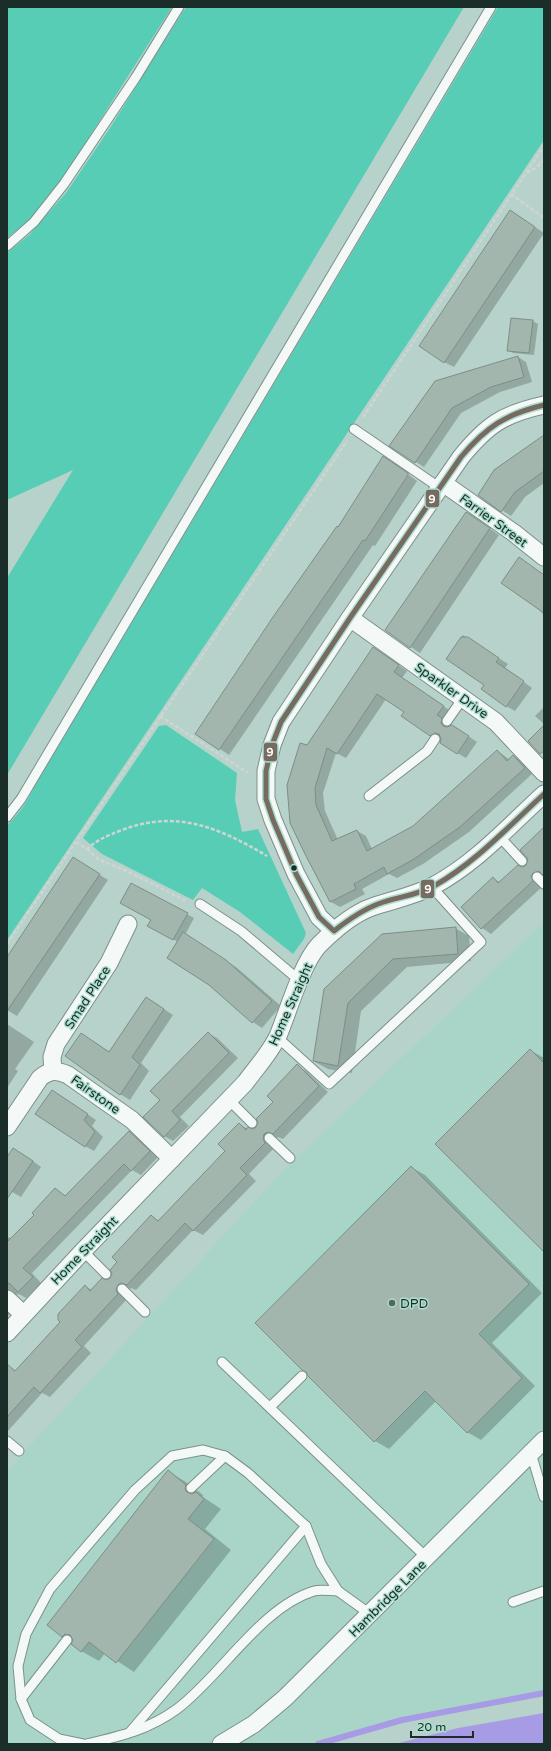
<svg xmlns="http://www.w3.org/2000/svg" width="551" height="1751" viewBox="0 0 551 1751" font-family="'Varela Round',sans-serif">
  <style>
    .built { fill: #a8d5c7 }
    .green { fill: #57cdb6 }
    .water { fill: #a89be6 }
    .shadow { fill: #0003 }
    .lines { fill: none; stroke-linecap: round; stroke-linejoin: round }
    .stream { stroke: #a89be6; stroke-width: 6 }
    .building { fill: #a3b6ad; stroke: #7c8f87 }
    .lane-casing { stroke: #7c918b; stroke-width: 11 }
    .street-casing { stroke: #7c918b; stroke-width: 19 }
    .path { stroke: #cdd6d3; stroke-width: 2.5; stroke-dasharray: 4 2; stroke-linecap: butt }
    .lane { stroke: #f4f8f7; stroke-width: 9 }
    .street { stroke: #f4f8f7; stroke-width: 17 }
    .bus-1-casing { stroke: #acddce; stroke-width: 8 }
    .bus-1 { stroke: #766a61; stroke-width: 5 }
    .bus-dot { fill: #1a2d28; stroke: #acddce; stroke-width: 1.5 }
    .poi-dot { fill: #516761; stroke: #acddce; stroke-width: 1.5 }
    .labels { text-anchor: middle; stroke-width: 3; stroke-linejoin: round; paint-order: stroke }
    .street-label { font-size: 13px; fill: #1a2d28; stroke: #acddce }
    .poi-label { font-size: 13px; fill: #1a2d28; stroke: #acddce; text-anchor: start }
    .line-badge { stroke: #acddce; stroke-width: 1.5 }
    .badge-label { font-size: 11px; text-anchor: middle; font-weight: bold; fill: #fff }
  </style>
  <rect width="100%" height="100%" fill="#b7d2ca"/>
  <!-- built -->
  <polygon class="built" points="544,922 544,1693 402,1720 318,1744 7,1744 7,1471 280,1174"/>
  <!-- green -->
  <g class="green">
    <polygon points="7,7 172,7 69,169 33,217 7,238"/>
    <polygon points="186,7 464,7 7,775 7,578 73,470 7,500 7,253 29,235 66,193 110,128"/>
    <path d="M498,7H544V140L7,940V825C21,813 28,799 37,782Z"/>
    <polygon points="166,725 237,773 235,800 242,832 258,829 306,933 304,939 293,954 240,912 202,888 193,900 102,854 83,838 159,726"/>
  </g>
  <!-- water -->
  <polygon class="water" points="544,1713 544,1744 395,1744 458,1728"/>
  <!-- shadow -->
  <g class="shadow">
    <polygon points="520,217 544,233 454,367 444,362"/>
    <polygon points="512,319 533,321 538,324 534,355 513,353 508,350"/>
    <polygon points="518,357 526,362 532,382 500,392 461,413 424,467 391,446"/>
    <polygon points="544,436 544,483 525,497 511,516 479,495"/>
    <polygon points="393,463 417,481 375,546 373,545 229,755 196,733 339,529"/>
    <polygon points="467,513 499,535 420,653 386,630"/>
    <polygon points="544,575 544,615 534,605"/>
    <polygon points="463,635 508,664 505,668 532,688 515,711 506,706 485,685 447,659"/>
    <polygon points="374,648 407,671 402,678 452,712 446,721 451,724 450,726 461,731 477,742 466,758 457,753 442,739 440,740 430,735 405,711 386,699 346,758 336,753 323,793 325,811 338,840 357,831 366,836 372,849 414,827 498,751 510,760 514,756 522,761 533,773 469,832 423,864 397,878 389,874 362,889 365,894 340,907 331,902 307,856 308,746"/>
    <polygon points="544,707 544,724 535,716"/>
    <polygon points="544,834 544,877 543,878 542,887 491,934 482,928 462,908 493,878 501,883 520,868 527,866"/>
    <polygon points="83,864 108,880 17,1016 7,1010 7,957"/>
    <polygon points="132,884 194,918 185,935 236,967 281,1006 262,1028 253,1022 209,984 178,942 149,926 152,920"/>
    <polygon points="455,928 469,936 471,961 407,967 361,1011 352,1073 328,1069 315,1062 325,990"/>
    <polygon points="155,1003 173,1015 141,1063 149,1071 130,1100 120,1094 81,1034 110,1052"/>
    <polygon points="7,1024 34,1042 15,1069 18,1071 7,1088"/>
    <polygon points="208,1033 217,1038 238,1058 180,1117 189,1126 173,1141 164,1136 161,1100"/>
    <polygon points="530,1050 544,1058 544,1251"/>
    <polygon points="297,1066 306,1071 328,1092 283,1139 278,1137 274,1139 274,1148 249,1174 256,1181 203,1235 193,1230 136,1290 131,1288 127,1290 127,1299 84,1346 91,1353 50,1397 42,1393 7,1432 7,1370 10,1367 16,1371 61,1322 85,1286 92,1290 111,1279 151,1216 159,1221 227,1151 239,1124 248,1129 253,1130 257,1128"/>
    <polygon points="61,1096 96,1120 92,1126 103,1137 94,1151 85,1146"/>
    <polygon points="129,1133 139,1138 158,1157 141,1175 132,1170 32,1273 41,1283 26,1298 19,1294 9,1297 7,1301 7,1240 9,1237 12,1239 35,1215 55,1189 66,1196"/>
    <polygon points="23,1154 41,1167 21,1197 7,1189 7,1159"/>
    <polygon points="411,1167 425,1175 542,1293 492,1343 535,1386 481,1440 467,1432 436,1401 389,1449 375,1441 309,1375"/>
    <polygon points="7,1308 10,1313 7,1317"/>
    <polygon points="169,1472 186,1482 203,1495 203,1497 221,1509 205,1529 231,1550 134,1672 105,1653 99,1661 81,1651 73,1642 62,1636"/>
  </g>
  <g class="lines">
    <!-- stream -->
    <polyline class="stream" points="318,1744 402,1720 544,1693"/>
  </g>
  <!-- building -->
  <g class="building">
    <polygon points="510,210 535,227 444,363 419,346"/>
    <polygon points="511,318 533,320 529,353 507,351"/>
    <polygon points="518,356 524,377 491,387 452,408 415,463 389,446 435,381"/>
    <polygon points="544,435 544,471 515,492 501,512 478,495 494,470"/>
    <polygon points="383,456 408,473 408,475 365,541 363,540 219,750 195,734 273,617 337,526 338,527"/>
    <polygon points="466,512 490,528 410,648 385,630"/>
    <polygon points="519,557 544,575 544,613 501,583"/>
    <polygon points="461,637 468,637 499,658 496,662 524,681 506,707 481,689 484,685 446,659"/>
    <polygon points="373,647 399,665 394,672 444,706 437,715 442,718 441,723 443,726 447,727 452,725 469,736 457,754 440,743 441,739 439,734 435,733 430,736 401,716 404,712 377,694 337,754 327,748 315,788 316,805 332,841 357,830 367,851 413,826 497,750 507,761 513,755 525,768 460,827 414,859 387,874 384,867 354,884 356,889 330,902 306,856 290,823 287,785 300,743 307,745"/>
    <polygon points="544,725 544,751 540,754 528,741"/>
    <polygon points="544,827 544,876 539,871 533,873 531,876 533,881 481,929 461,907 493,877 498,883 518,865 523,867 526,865 528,859 520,850"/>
    <polygon points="73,857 100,874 7,1011 7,957"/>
    <polygon points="131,883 188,913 173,940 147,926 151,920 120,903"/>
    <polygon points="456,927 458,954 393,959 348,1003 338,1066 313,1061 324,989 382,934"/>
    <polygon points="183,932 226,960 272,1001 252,1023 209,985 167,958"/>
    <polygon points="146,997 164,1009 132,1057 140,1065 120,1095 65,1056 81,1033 109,1052"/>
    <polygon points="208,1032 229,1053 172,1111 180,1120 164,1137 143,1117 160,1100 150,1091"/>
    <polygon points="530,1049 544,1063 544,1252 435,1144"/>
    <polygon points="297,1064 319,1086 273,1134 268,1132 264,1134 263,1139 265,1143 240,1168 247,1175 193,1231 185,1223 127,1285 121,1283 118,1285 116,1290 118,1294 75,1340 82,1347 40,1393 34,1387 7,1417 7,1364 15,1371 60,1322 58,1320 58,1314 85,1285 90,1291 102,1278 107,1280 110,1278 112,1273 110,1270 117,1262 112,1257 151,1215 158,1221 225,1151 218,1144 239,1123 246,1130 248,1127 253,1129 256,1127 258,1122 256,1119 273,1102 267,1096"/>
    <polygon points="52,1090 88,1114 84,1120 95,1132 85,1147 35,1114"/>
    <polygon points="129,1131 150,1151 131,1171 124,1164 23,1268 33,1277 18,1292 9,1283 7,1284 7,1242 34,1215 32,1213 55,1188 65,1196"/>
    <polygon points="13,1148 33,1161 7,1199 7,1157"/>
    <polygon points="411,1166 529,1284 479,1334 522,1378 467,1433 425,1391 374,1442 308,1376 306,1372 302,1370 255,1323"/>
    <polygon points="168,1470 186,1485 185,1489 187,1492 192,1494 196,1492 204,1499 188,1519 214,1539 116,1663 89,1642 81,1652 71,1644 73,1640 70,1635 65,1634 62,1637 47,1625"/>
  </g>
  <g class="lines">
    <defs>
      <g id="lane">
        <polyline points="7,246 34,222 64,184 136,77 179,7"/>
        <polyline points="354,429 440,488"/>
        <polyline points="447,721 463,698"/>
        <polyline points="369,796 427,751 435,739"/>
        <polyline points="7,817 21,799 491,7"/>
        <polyline points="499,836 522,861"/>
        <polyline points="537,877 544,884"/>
        <polyline points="200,904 241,931 300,981"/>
        <polyline points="277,1037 329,1084 481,942 432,887"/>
        <polyline points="229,1100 252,1123"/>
        <polyline points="269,1138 290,1158"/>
        <polyline points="83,1251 106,1274"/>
        <polyline points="122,1289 145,1312"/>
        <polyline points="222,1362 427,1558"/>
        <polyline points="270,1407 302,1376"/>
        <polyline points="7,1441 19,1451"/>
        <polyline points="531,1453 544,1497"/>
        <polyline points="191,1488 225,1456"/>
        <polyline points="513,1602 544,1591"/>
        <polyline points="21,1699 67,1640"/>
        <polyline points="130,1732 306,1526"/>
        <polyline points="83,1744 59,1739 30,1720 21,1699 18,1666 26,1634 50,1589 135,1490 172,1456 203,1450 225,1456 248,1473 306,1526 321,1564 338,1591 370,1614"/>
        <path d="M87,1744C121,1736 148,1730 177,1709C221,1676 261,1607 314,1591C321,1589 330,1591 338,1591"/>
      </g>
      <g id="street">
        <polyline points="443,483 514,533 544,557"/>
        <polyline points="350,618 496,722 544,773"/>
        <path d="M334,931L319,917L296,874L273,820L266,799V771L272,745L281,722L350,618L461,457C487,425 503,414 544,405"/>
        <polyline points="53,1071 52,1057 56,1044 109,963 128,924"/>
        <path d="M7,1127L40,1078C49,1070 57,1070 68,1075L132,1120L172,1159"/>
        <polyline points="7,1299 23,1314"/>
        <path d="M7,1333L83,1251L245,1083C256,1068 270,1053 278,1036C288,1012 302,963 319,945C334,930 352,914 372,907C392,900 414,896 433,886C475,864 509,826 544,794"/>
        <polyline points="221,1744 254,1724 285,1698 544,1440"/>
      </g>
    </defs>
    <!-- lane casing -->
    <use href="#lane" class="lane-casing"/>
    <!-- street casing -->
    <use href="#street" class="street-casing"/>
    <!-- path -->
    <g class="path">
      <polyline points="527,173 536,168 544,160"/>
      <polyline points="511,194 544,218"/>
      <polyline points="363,417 544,146"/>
      <polyline points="160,716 248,773"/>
      <path d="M76,842L87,849C100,838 107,836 122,830C177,809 220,828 267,856"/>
      <polyline points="87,849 98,859 133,874 186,901"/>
      <polyline points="7,944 347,441"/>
    </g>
    <!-- lane -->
    <use href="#lane" class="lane"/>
    <!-- street -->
    <use href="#street" class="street"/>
    <defs>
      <path id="bus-1" d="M544,405C506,414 486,427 461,457L350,618L281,722L272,745L266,771V799L273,820L296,874L319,917L334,931C348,920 362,910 378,904C396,897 416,896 434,886C475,863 509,826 544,794"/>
    </defs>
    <!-- bus-1 casing -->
    <use href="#bus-1" class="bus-1-casing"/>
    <!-- bus-1 -->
    <use href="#bus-1" class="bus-1"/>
  </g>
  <!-- markers -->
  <circle class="bus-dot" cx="294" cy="868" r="3.5"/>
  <circle class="poi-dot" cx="392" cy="1303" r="4"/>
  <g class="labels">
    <!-- street labels -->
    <g class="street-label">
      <text transform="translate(494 520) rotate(36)" y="5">Farrier Street</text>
      <text transform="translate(452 690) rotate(35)" y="5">Sparkler Drive</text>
      <text transform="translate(87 997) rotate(-57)" y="5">Smad Place</text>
      <text transform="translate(290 1004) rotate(-66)" y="5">Home Straight</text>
      <text transform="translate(96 1094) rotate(35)" y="5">Fairstone</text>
      <text transform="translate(84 1250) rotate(-46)" y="5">Home Straight</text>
      <text transform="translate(387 1598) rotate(-45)" y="5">Hambridge Lane</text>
    </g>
    <!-- poi labels -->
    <g class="poi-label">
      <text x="400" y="1308">DPD</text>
    </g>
  </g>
  <g class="line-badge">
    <rect x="425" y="489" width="15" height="19" rx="4" fill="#766a61"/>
    <rect x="263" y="742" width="15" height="20" rx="4" fill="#766a61"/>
    <rect x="420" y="879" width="15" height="20" rx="4" fill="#766a61"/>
  </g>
  <g class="badge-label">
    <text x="432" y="503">9</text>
    <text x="270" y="756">9</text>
    <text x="428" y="893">9</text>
  </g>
  <!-- border -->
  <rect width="551" height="1751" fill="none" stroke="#1a2d28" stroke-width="16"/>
  <!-- scale -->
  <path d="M411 1731v6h62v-6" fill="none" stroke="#1a2d28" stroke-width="2"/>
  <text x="417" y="1731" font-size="12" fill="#1a2d28" stroke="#acddce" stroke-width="3" paint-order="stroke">20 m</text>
</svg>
